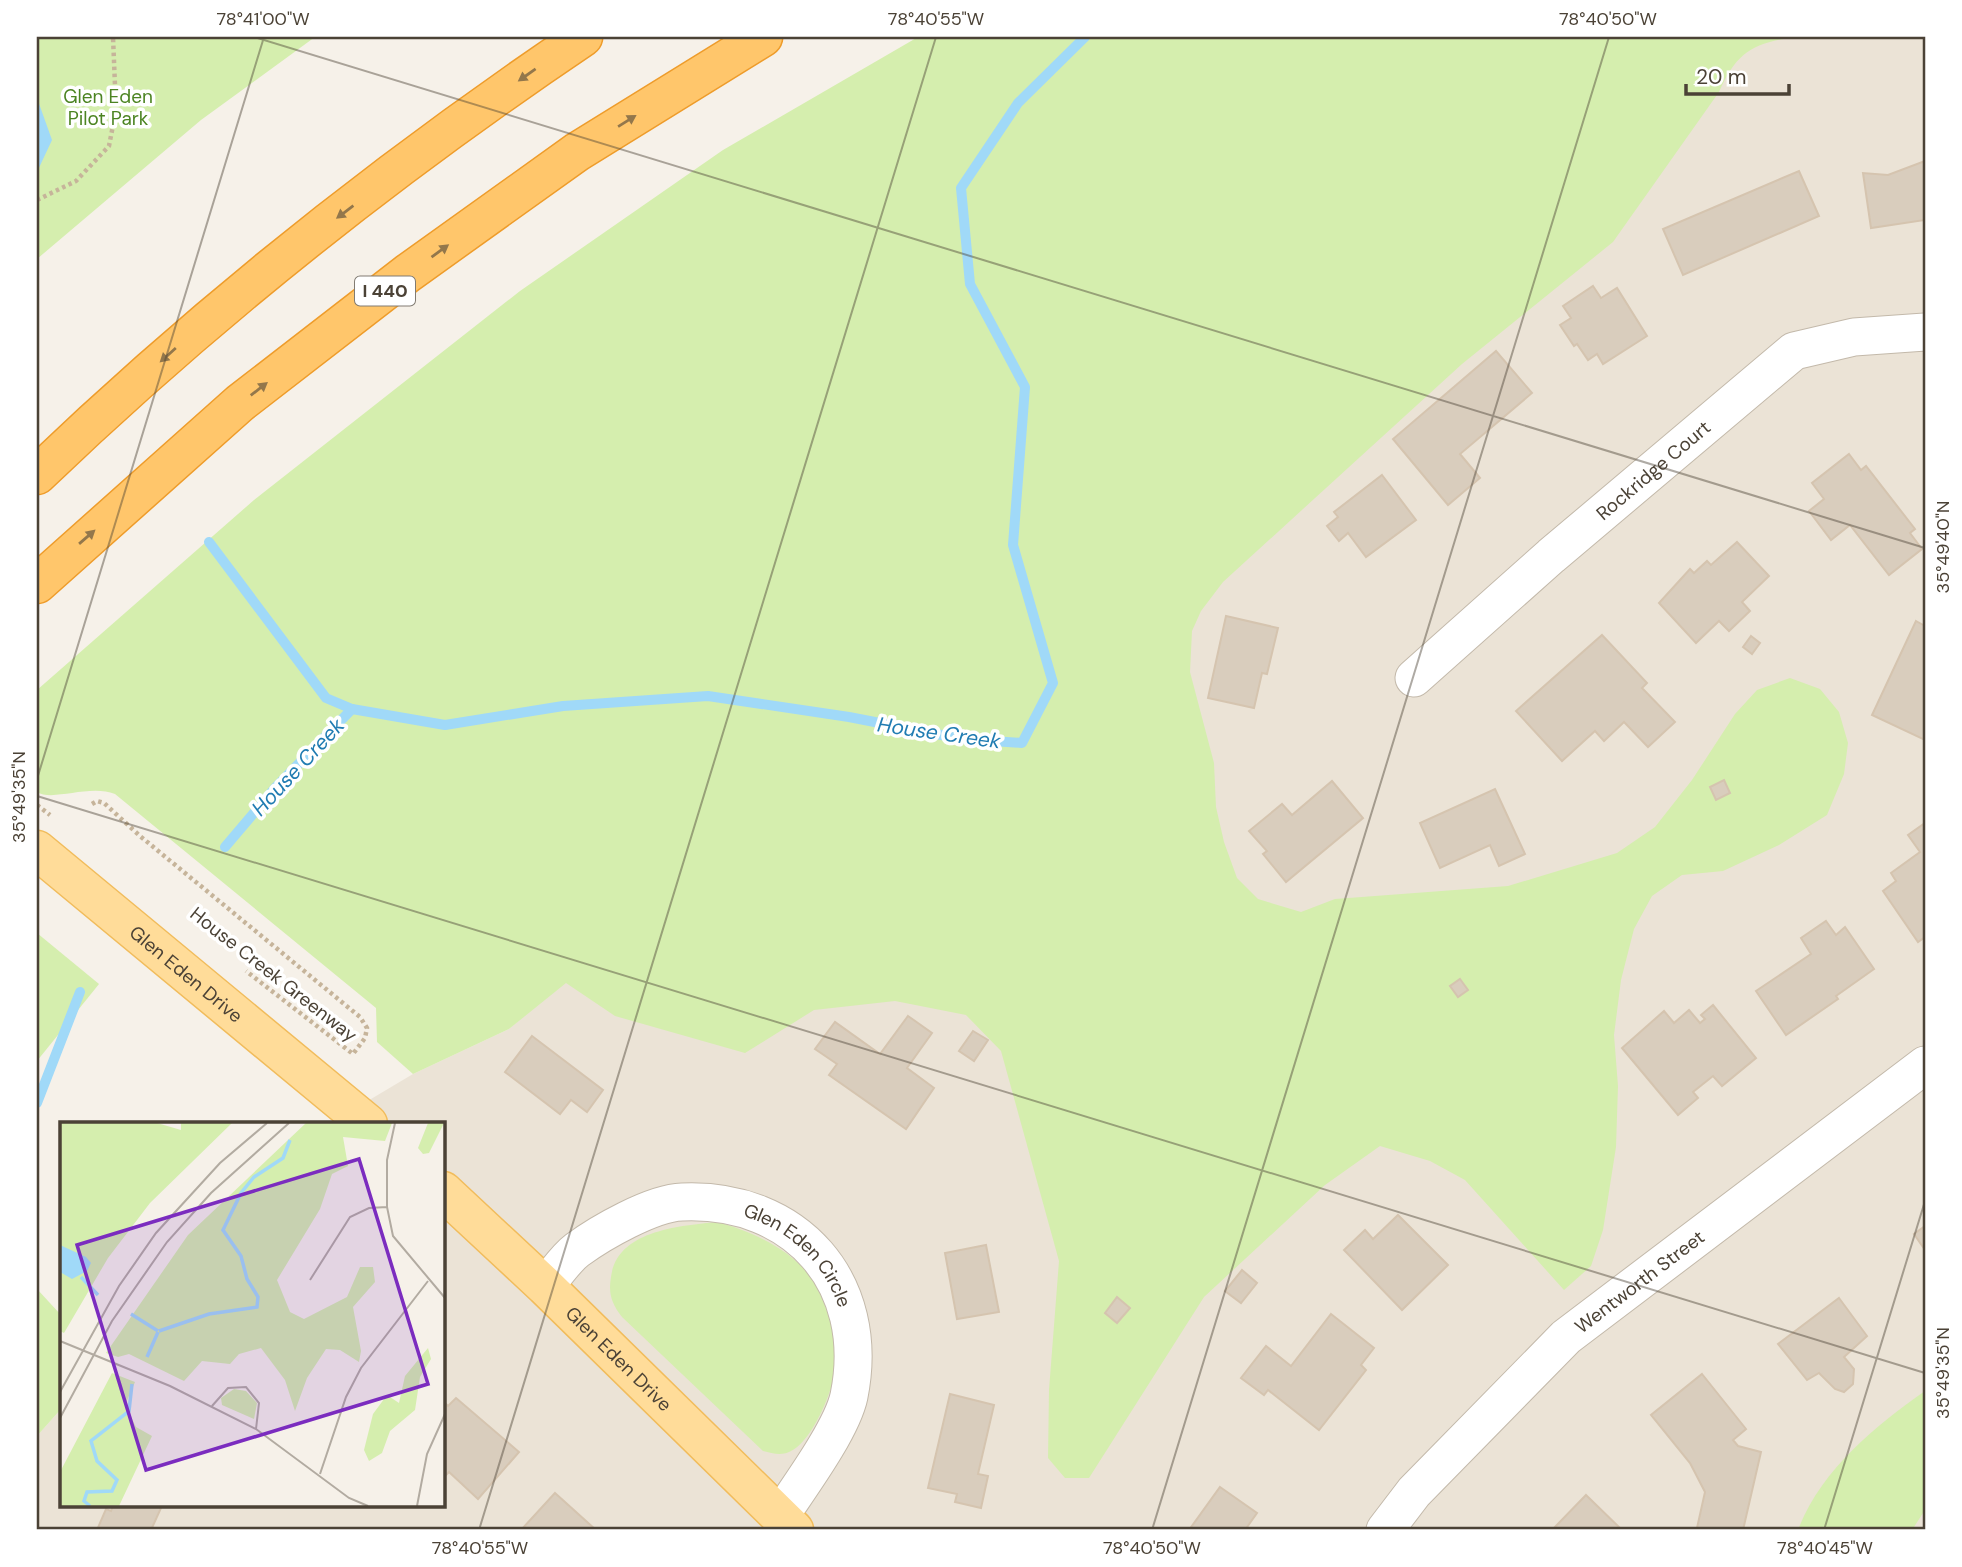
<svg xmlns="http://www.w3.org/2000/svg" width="1962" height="1567" viewBox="0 0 1962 1567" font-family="'DM Sans',sans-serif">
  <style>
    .residential { fill: #ebe3d6 }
    .green { fill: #d5eeae }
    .water { fill: #a0d9f8 }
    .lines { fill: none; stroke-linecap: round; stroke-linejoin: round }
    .stream { stroke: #a0d9f8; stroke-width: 10 }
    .building { fill: #d9cdbd; stroke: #d5c4af; stroke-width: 2 }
    .minor-casing { stroke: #c3b9aa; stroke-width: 39 }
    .major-casing { stroke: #f1bc5c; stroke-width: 41 }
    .highway-casing { stroke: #ee9c2b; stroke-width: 41 }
    .path { stroke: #c6b49a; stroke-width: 4.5; stroke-dasharray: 3.5 3.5; stroke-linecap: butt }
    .minor { stroke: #fff; stroke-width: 37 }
    .major { stroke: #ffdc99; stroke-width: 38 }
    .highway { stroke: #ffc66b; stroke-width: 38 }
    .oneway { fill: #93774b }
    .ticks { fill: none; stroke: #4b4236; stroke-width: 2; stroke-opacity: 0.45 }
    .labels { text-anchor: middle; stroke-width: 7; stroke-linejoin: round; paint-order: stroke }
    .shield { fill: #fff; stroke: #817b72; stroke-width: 2 }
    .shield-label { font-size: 18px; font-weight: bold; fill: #4b4236 }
    .park-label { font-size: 19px; fill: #4c8422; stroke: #fff }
    .street-label { font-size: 19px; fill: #4b4236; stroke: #fff }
    .water-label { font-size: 21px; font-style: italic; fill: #207cb2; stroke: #fff }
    .inset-river { fill: none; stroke: #a0d9f8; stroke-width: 3.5 }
    .inset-road { fill: none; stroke: #b2aba1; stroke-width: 2 }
    .view { fill: #7b2cbf; fill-opacity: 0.15; stroke: #7b2cbf; stroke-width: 3.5 }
    .inset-edge { fill: none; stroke: #4b4236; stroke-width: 3.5 }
    .neatline { fill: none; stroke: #4b4236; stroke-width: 2.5 }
    .ticks-label { font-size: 18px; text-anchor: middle; fill: #4b4236 }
  </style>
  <rect width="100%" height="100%" fill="#f6f1e9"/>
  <!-- residential -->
  <polygon class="residential" points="1665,37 1925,37 1925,1530 37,1530 37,1436 61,1409 61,1506 443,1506 443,1124 329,1124 413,1074 509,1029"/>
  <!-- green -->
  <g class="green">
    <polygon points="37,37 315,37 201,120 37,259"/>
    <path d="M918,37H1794C1752,44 1737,52 1719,92L1613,242L1462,364L1223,582L1201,611L1192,631L1190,672L1214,763L1216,807L1224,842L1237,878L1258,899L1301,912L1335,899L1508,886L1617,853L1655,827L1692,780L1735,714L1757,690L1790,678L1820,689L1839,712L1848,743L1844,774L1827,815L1779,845L1723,871L1682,875L1652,896L1634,929L1621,980L1614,1035L1618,1086L1616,1147L1603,1230L1591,1266L1564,1290L1465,1180L1430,1161L1380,1146L1325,1185L1204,1297L1089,1478H1065L1048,1458L1049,1390L1059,1261L1001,1051L966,1015L895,1001L814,1010L745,1053L615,1016L566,983L509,1029L413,1074L377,1042L376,1008L115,794C89,784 53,802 37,792V690L254,500L520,291L723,150Z"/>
    <polygon points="37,933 99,984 37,1061"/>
    <path d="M717,1222C749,1230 793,1250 812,1279C825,1299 837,1336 837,1360C836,1384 813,1443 789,1452C780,1456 772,1453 763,1451L622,1317C612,1304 608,1294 611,1277C617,1230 680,1226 717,1222Z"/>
    <polygon points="37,1289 61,1315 61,1409 37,1436"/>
    <path d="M1925,1391V1510L1912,1530H1798C1820,1471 1875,1426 1925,1391Z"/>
  </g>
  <!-- water -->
  <polygon class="water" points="37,98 52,140 37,172"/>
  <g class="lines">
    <!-- stream -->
    <g class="stream">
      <polyline points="209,542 326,698 352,709 445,725 563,706 708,696 849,717 962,739 1022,743 1053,683 1013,545 1025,387 970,284 961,188 1018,103 1085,37"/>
      <polyline points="225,847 275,788 352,709"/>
      <polyline points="37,1103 80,992"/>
    </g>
  </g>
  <!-- building -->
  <g class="building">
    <polygon points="1925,161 1925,220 1871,228 1863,173 1888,175"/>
    <polygon points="1799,171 1819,216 1683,275 1663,229"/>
    <polygon points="1593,286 1601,298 1617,288 1647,336 1603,364 1597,354 1588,360 1577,344 1574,346 1560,325 1571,318 1563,306"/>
    <polygon points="1496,351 1532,393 1460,454 1480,478 1448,505 1393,439"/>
    <polygon points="1849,454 1861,470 1866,466 1915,529 1910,533 1922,549 1889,575 1850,525 1831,540 1809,511 1824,499 1812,483"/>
    <polygon points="1382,475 1416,520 1366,557 1348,533 1339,541 1327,526 1338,517 1334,512"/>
    <polygon points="1737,542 1769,576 1742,602 1750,611 1729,631 1719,621 1696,643 1659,603 1690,569 1694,573 1707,561 1711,565"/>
    <polygon points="1226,616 1278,628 1267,674 1262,673 1254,708 1208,698"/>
    <polygon points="1916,621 1925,626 1925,740 1872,715"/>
    <polygon points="1602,635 1647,683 1642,688 1675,722 1648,747 1624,722 1604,741 1595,731 1562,761 1516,711"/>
    <polygon points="1751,636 1760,643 1752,654 1743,647"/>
    <polygon points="1724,780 1730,793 1716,800 1710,787"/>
    <polygon points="1332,781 1363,818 1286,882 1263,854 1267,851 1249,831 1282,804 1292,815"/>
    <polygon points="1495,789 1525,854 1499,866 1490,845 1440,868 1420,823"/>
    <polygon points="1925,823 1925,937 1918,942 1883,891 1896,881 1891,873 1920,852 1908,835"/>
    <polygon points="1826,921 1836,935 1845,927 1874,969 1836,996 1838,999 1786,1035 1756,991 1811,954 1801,938"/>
    <polygon points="1460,979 1468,990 1458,997 1450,986"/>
    <polygon points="1713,1005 1756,1058 1722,1086 1713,1076 1693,1092 1698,1098 1678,1115 1622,1048 1664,1011 1674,1023 1689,1010 1700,1023 1705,1019 1701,1015"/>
    <polygon points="908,1016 932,1033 907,1068 934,1088 906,1129 829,1075 837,1064 815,1049 835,1022 880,1054"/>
    <polygon points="973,1031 988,1040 974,1061 959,1051"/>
    <polygon points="532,1036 603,1090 587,1112 571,1100 560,1114 505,1072"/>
    <polygon points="1398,1215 1448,1265 1402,1310 1344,1250 1365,1230 1373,1239"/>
    <polygon points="1925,1226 1925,1250 1914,1234"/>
    <polygon points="986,1245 999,1312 957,1319 945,1253"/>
    <polygon points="1242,1270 1257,1283 1241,1303 1225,1291"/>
    <polygon points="1117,1297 1130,1308 1117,1323 1105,1313"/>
    <polygon points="1839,1298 1867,1336 1844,1357 1854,1369 1853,1384 1844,1392 1835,1389 1819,1373 1807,1380 1778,1344"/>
    <polygon points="1331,1314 1374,1348 1361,1365 1366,1370 1319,1430 1268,1390 1264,1395 1241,1378 1266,1346 1291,1366"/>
    <polygon points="1702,1374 1746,1429 1733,1440 1738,1446 1761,1452 1743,1530 1697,1528 1705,1492 1690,1463 1651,1415"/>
    <polygon points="950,1394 994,1405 978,1474 988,1476 981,1508 955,1502 957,1494 928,1488"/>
    <polygon points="456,1398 519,1452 478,1499 449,1472 443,1478 443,1401 448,1406"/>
    <polygon points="1220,1487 1257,1513 1245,1530 1189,1530"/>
    <polygon points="555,1493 596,1530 521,1530"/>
    <polygon points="1586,1495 1622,1530 1552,1530"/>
    <polygon points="113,1506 157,1506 161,1508 151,1530 97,1530 106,1509 111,1511"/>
  </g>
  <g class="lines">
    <defs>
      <g id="minor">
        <path id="s1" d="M1414,678L1551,556L1794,351L1854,337L1925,332"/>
        <path id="s2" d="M545,1286C555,1275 565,1259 577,1250C600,1233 652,1203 682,1202C796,1197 872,1283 849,1396C842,1429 800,1486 780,1516"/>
        <path id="s3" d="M1385,1530L1414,1492L1566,1337L1925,1065"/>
      </g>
      <g id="major">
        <path id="s4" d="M37,850L368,1124"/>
        <path id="s5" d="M443,1191L545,1286L794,1530"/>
      </g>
      <g id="highway">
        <path d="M37,475C205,314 390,167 583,37"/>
        <polyline points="37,584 240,403 408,273 577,152 763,37"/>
      </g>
    </defs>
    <!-- minor casing -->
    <use href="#minor" class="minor-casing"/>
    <!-- major casing -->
    <use href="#major" class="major-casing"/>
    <!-- highway casing -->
    <use href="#highway" class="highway-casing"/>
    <!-- path -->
    <g class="path">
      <polyline points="37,200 76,181 109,146 116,110 113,37"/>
      <polyline points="92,804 97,801 104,803 140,836 360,1017 367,1028 365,1038 353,1054 246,971"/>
      <polyline points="37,805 50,815"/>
    </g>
    <!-- minor -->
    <use href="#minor" class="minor"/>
    <!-- major -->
    <use href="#major" class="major"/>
    <!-- highway -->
    <use href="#highway" class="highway"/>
  </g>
  <!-- one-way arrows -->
  <defs><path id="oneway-solid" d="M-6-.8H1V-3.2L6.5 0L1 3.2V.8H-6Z" transform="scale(1.75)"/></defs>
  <g class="oneway">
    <use href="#oneway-solid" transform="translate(527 75) rotate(145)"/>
    <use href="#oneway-solid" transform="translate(627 121) rotate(-32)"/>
    <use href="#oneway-solid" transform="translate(345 212) rotate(143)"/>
    <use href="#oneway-solid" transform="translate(440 251) rotate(-36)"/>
    <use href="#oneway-solid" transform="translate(168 355) rotate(138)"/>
    <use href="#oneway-solid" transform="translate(259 389) rotate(-38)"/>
    <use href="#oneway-solid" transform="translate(87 537) rotate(-41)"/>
  </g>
  <!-- ticks -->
  <path class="ticks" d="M254,37L1925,548M37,779L264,37M37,796L1925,1373M479,1530L936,37M1152,1530L1609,37M1824,1530L1925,1201"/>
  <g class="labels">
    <!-- shield labels -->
    <rect class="shield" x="355" y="276.5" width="60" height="29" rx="5"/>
    <g class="shield-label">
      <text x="385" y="297">I 440</text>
    </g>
    <!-- park labels -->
    <g class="park-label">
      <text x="108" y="103">Glen Eden<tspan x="108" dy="22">Pilot Park</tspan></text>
    </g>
    <!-- street labels -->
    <g class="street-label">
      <text dy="7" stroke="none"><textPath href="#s1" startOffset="317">Rockridge Court</textPath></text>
      <text dy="7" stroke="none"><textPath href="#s4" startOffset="194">Glen Eden Drive</textPath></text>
      <text transform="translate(274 974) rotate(38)" y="7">House Creek Greenway</text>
      <text dy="7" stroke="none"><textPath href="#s2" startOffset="301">Glen Eden Circle</textPath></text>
      <text dy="7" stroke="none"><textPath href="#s3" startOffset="357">Wentworth Street</textPath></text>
      <text dy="7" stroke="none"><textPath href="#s5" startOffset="243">Glen Eden Drive</textPath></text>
    </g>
    <!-- water labels -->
    <g class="water-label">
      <text transform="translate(939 733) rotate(8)" y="7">House Creek</text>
      <text transform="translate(298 767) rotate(-47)" y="7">House Creek</text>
    </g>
  </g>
  <!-- overview -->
  <g transform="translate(60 1122)">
    <rect width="385" height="385" fill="#f6f1e9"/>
    <path d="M0,1H97L121,8V1H172L90,81L48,136L4,211L0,209ZM246,1H332L325,19L283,15L288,44L272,52L260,87L217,158L230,190L244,197L287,175L300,145H313L315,160L293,185L301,229L299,240L280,228L266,227L247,256L235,289L225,258L201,226L179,232L170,242L142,239L124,259L69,232L58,235L46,231L128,113ZM368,1H384L369,31L363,32L358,26ZM368,226L371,237L360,255L355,288L330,309L322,331L309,339L304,328L313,292L327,273L339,281L345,254ZM52,251L75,260L65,283L76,305L92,314L59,384H0V350ZM174,267L186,269L197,281L194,297L162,283L161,276Z" fill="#d5eeae"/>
    <path d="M0,123L26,135L31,141L27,149L12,157L0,150Z" fill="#a0d9f8"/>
    <path class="inset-river" d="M21,155L38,173M71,192L98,209M99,209L149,192L197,185L198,175L187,157L181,134L163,108L181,71L194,55L223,36L230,18M87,235L98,210M30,384L24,379L27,370L52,369L57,358L37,339L31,319L69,289L72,262"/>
    <path class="inset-road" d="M335,1L327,38V85L333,114L385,176M250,158L290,95L309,86L327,85M0,219L110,264L196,307L289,376L308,384M0,270L59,164L96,111L160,41L207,1M152,284L168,266L186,265L199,281L196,307M0,296L52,199L107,120L151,71L229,1M260,352L286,275L301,246L368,159M357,384L367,332L385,292"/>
    <path class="view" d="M299,37L368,262L86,348L17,123Z"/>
    <rect width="385" height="385" class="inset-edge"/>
  </g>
  <!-- border -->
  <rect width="1962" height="1567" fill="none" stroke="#ffffff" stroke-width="77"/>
  <!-- scale -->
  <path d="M1686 84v10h103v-10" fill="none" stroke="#4b4236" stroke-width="3.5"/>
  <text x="1696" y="84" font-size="21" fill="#4b4236" stroke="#ffffff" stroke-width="5" paint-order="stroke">20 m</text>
  <rect x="38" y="38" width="1886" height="1490" class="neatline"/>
  <g class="ticks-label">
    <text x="263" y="25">78°41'00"W</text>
    <text x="936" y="25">78°40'55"W</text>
    <text x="1608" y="25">78°40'50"W</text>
    <text transform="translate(1943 547) rotate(-90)" y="6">35°49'40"N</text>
    <text transform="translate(19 797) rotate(-90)" y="6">35°49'35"N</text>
    <text transform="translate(1943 1373) rotate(-90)" y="6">35°49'35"N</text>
    <text x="480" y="1554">78°40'55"W</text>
    <text x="1152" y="1554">78°40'50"W</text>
    <text x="1825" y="1554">78°40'45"W</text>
  </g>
</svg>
